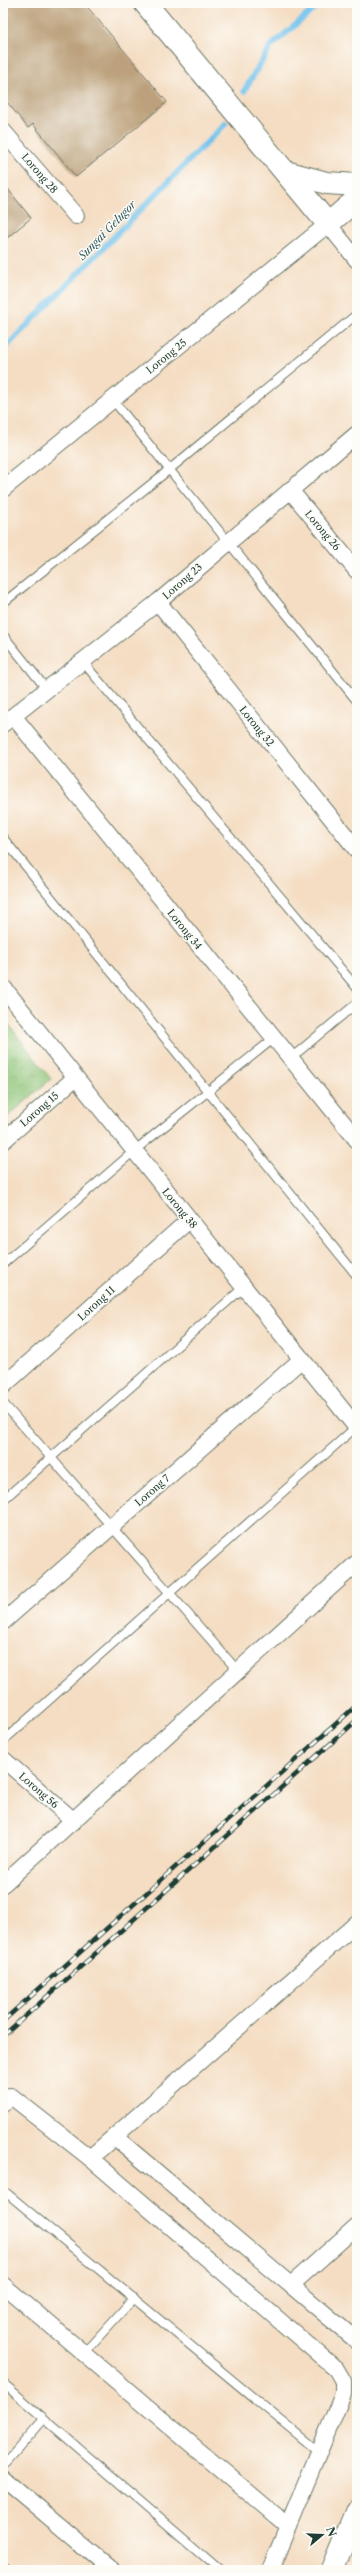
<svg xmlns="http://www.w3.org/2000/svg" width="360" height="2573" viewBox="0 0 360 2573" font-family="'Libre Caslon Text',serif">
  <style>
    .park { fill: url(#park-crowns); stroke: #568055 }
    .lines { fill: none; stroke-linecap: round; stroke-linejoin: round }
    .stream { stroke: #71c2ec; stroke-width: 6 }
    .building { fill: #bca17b }
    .lane-casing { stroke: #6a7566; stroke-width: 10 }
    .street-casing { stroke: #6a7566; stroke-width: 18 }
    .secondary-casing { stroke: #6a7566; stroke-width: 24 }
    .lane { stroke: #fff; stroke-width: 8 }
    .street { stroke: #fff; stroke-width: 16 }
    .secondary { stroke: #fff; stroke-width: 22 }
    .rail-casing { stroke: #1f3d34; stroke-width: 4.5 }
    .rail { stroke: #fdfcf7; stroke-width: 3; stroke-dasharray: 9; stroke-linecap: butt }
    .labels { text-anchor: middle; stroke-width: 3; stroke-linejoin: round; paint-order: stroke }
    .street-label { font-size: 10px; fill: #1f3d34; stroke: #fdfcf7 }
    .water-label { font-size: 11px; font-style: italic; fill: #345e62; stroke: #fdfcf7 }
  </style>
  <defs>
    <pattern id="park-crowns" width="20" height="18" patternUnits="userSpaceOnUse"><rect width="20" height="18" fill="#8dc376"/><path d="M2 6a3 3 0 1 1 6 0M12 15a3 3 0 1 1 6 0" fill="none" stroke="#73a062"/></pattern>
  </defs>
  <rect width="100%" height="100%" fill="#fdfcf7"/>
  <filter id="ink" filterUnits="userSpaceOnUse"><feTurbulence type="fractalNoise" baseFrequency=".025" numOctaves="2"/><feDisplacementMap in="SourceGraphic" scale="8" xChannelSelector="R" yChannelSelector="G"/><feConvolveMatrix kernelMatrix="1 2 1 2 8 2 1 2 1" color-interpolation-filters="sRGB"/></filter>
  <filter id="wash" filterUnits="userSpaceOnUse"><feTurbulence type="fractalNoise" baseFrequency=".012" numOctaves="4" result="noise"/><feDisplacementMap in="SourceGraphic" scale="16" xChannelSelector="R" yChannelSelector="G"/><feGaussianBlur stdDeviation="0.9" result="paint"/><feColorMatrix in="noise" values="0 0 0 0 0 0 0 0 0 0 0 0 0 0 0 0 0 1.4 0 .05"/><feComposite in="paint" operator="in"/></filter>
  <g filter="url(#wash)">
    <rect width="100%" height="100%" fill="#f4ddc2"/>
    <!-- park -->
    <polygon class="park" points="3,1017 51,1079 3,1121"/>
    <g class="lines">
      <!-- stream -->
      <g class="stream">
        <polyline points="244,91 271,46 321,3"/>
        <polyline points="3,350 225,124"/>
      </g>
    </g>
    <g id="blocks">
      <!-- building -->
      <g class="building">
        <polygon points="3,3 84,3 167,102 76,177 33,124 28,128 3,97"/>
        <polygon points="3,183 31,218 3,241"/>
      </g>
    </g>
  </g>
  <g filter="url(#ink)">
    <use href="#blocks" fill-opacity="0" stroke="#6a7566" stroke-width="1"/>
    <g class="lines">
      <defs>
        <g id="lane">
          <polyline points="113,400 357,701"/>
          <polyline points="3,603 170,469 357,314"/>
          <polyline points="3,635 48,691"/>
          <polyline points="83,662 357,988"/>
          <polyline points="3,838 357,1276"/>
          <polyline points="291,1058 357,1003"/>
          <polyline points="3,1264 134,1151 273,1039"/>
          <polyline points="3,1403 238,1671"/>
          <polyline points="3,1500 244,1287"/>
          <polyline points="3,1741 356,1427"/>
          <polyline points="3,2190 319,2452"/>
          <polyline points="84,2353 134,2298"/>
          <polyline points="3,2383 220,2570"/>
          <polyline points="3,2466 44,2419"/>
          <polyline points="3,2567 6,2570"/>
        </g>
        <g id="street">
          <polyline points="3,131 76,216"/>
          <polyline points="3,489 328,224 357,260"/>
          <polyline points="290,490 357,571"/>
          <polyline points="158,602 357,850"/>
          <polyline points="14,717 357,1140"/>
          <polyline points="3,724 158,602 357,434"/>
          <polyline points="3,987 357,1428"/>
          <polyline points="3,1141 75,1078"/>
          <polyline points="3,1386 189,1220"/>
          <polyline points="3,1622 302,1359"/>
          <polyline points="3,1759 74,1821"/>
          <polyline points="3,1884 357,1563"/>
          <polyline points="3,2103 11,2096 90,2158 336,2369 343,2381 343,2394 270,2570"/>
          <polyline points="115,2137 357,2341"/>
          <polyline points="90,2158 357,1923"/>
          <polyline points="3,2285 288,2526"/>
          <polyline points="291,2285 357,2226"/>
          <polyline points="3,2478 112,2570"/>
        </g>
        <g id="secondary">
          <polyline points="145,3 328,224 357,199"/>
          <polyline points="286,172 327,183 357,185"/>
          <polyline points="333,2570 357,2512"/>
        </g>
      </defs>
      <!-- lane casing -->
      <use href="#lane" class="lane-casing"/>
      <!-- street casing -->
      <use href="#street" class="street-casing"/>
      <!-- secondary casing -->
      <use href="#secondary" class="secondary-casing"/>
      <!-- lane -->
      <use href="#lane" class="lane"/>
      <!-- street -->
      <use href="#street" class="street"/>
      <!-- secondary -->
      <use href="#secondary" class="secondary"/>
      <defs>
        <g id="rail">
          <polyline points="3,2021 357,1705"/>
          <polyline points="3,2036 357,1720"/>
        </g>
      </defs>
      <!-- rail casing -->
      <use href="#rail" class="rail-casing"/>
      <!-- rail -->
      <use href="#rail" class="rail"/>
    </g>
  </g>
  <g class="labels">
    <!-- street labels -->
    <g class="street-label">
      <text transform="translate(40 173) rotate(49)" y="4">Lorong 28</text>
      <text transform="translate(166 356) rotate(-39)" y="4">Lorong 25</text>
      <text transform="translate(323 530) rotate(50)" y="4">Lorong 26</text>
      <text transform="translate(182 581) rotate(-41)" y="4">Lorong 23</text>
      <text transform="translate(257 726) rotate(51)" y="4">Lorong 32</text>
      <text transform="translate(185 929) rotate(51)" y="4">Lorong 34</text>
      <text transform="translate(39 1109) rotate(-41)" y="4">Lorong 15</text>
      <text transform="translate(180 1208) rotate(51)" y="4">Lorong 38</text>
      <text transform="translate(96 1303) rotate(-42)" y="4">Lorong 11</text>
      <text transform="translate(152 1490) rotate(-41)" y="4">Lorong 7</text>
      <text transform="translate(39 1790) rotate(41)" y="4">Lorong 56</text>
    </g>
    <!-- water labels -->
    <g class="water-label">
      <text transform="translate(107 230) rotate(-46)" y="4">Sungai Gelugor</text>
    </g>
  </g>
  <!-- margin -->
  <rect width="360" height="2573" fill="none" stroke="#fdfcf7" stroke-width="16"/>
  <!-- north arrow -->
  <g transform="translate(322 2535) rotate(71)" stroke="#fdfcf7" stroke-width="3" paint-order="stroke">
  <path d="M0-3L7 15L0 10L-7 15Z" fill="#1f3d34"/>
  <text y="-6" font-size="11" font-weight="bold" text-anchor="middle" fill="#1f3d34">N</text>
  </g>
</svg>
